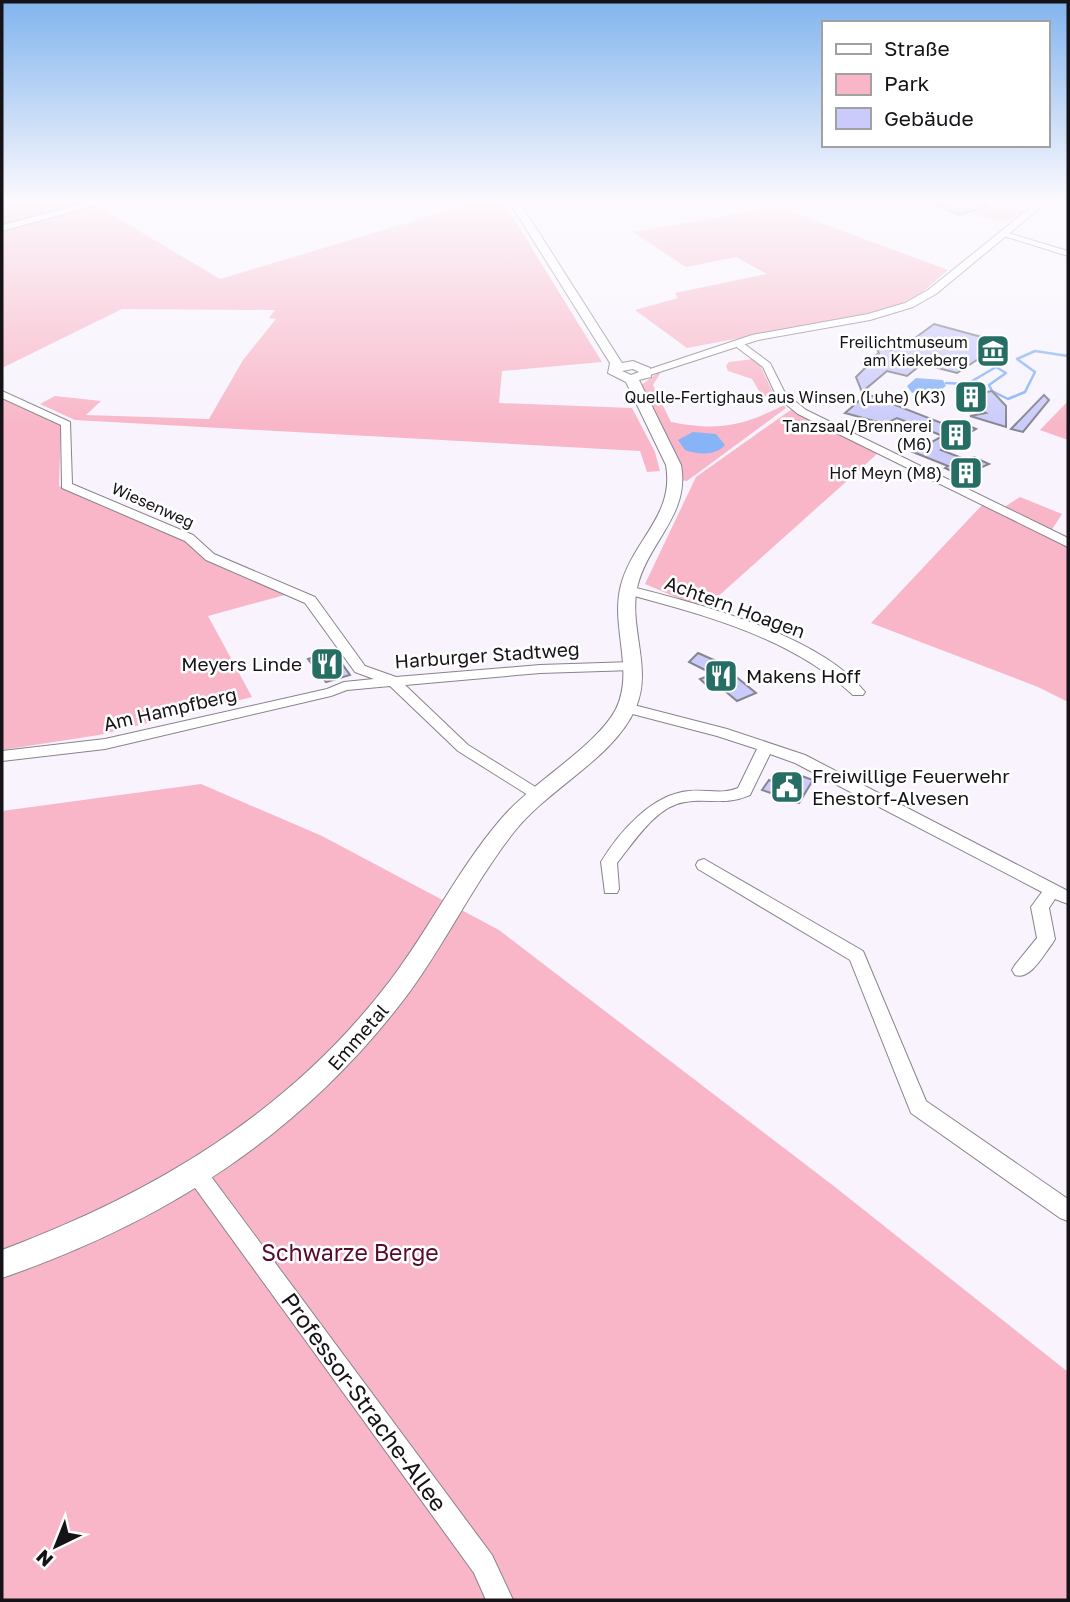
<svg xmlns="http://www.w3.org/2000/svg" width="1070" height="1602" viewBox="0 0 1070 1602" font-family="'Golos Text',sans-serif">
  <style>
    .green { fill: #f8b6c8 }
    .water { fill: #87b3f7 }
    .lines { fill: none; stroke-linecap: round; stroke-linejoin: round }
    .stream { stroke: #87b3f7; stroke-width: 2.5 }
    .building { fill: #cbcbfb; stroke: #85858f; stroke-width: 2 }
    .minor-casing { stroke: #88838c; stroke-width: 2 }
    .tertiary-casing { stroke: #88838c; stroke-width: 2 }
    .secondary-casing { stroke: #88838c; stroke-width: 2 }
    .minor { fill: #fff; fill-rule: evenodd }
    .tertiary { fill: #fff; fill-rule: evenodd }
    .secondary { fill: #fff; fill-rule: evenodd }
    .labels { text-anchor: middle; stroke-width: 5; stroke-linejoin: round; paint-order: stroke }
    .far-poi-label { font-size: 16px; fill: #151317; stroke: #fff; text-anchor: end }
    .far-street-label { font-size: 16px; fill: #151317; stroke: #fff }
    .street-label { font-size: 19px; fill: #151317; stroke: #fff }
    .poi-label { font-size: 19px; fill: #151317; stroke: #fff; text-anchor: start }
    .near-park-label { font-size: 23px; fill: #580a2d; stroke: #fff }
    .near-street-label { font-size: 23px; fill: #151317; stroke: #fff }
  </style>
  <rect width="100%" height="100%" fill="#f8f3fd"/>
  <!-- green -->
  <g class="green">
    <polygon points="2,203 90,203 2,225"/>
    <polygon points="474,203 504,203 602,362 502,371 499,403 632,408 655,452 660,471 647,472 640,451 75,420 40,404 55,396 101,401 86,415 209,419 243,360 276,319 269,318 275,310 122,309 2,368 2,230 94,204 220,279"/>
    <path d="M983,206L1025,211C1007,225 991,222 971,213Z"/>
    <polygon points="778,207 948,270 918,296 883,311 687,348 635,310 678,298 675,293 767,274 736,257 686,267 633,232"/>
    <polygon points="753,359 760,365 775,397 762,396 752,379 728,371 726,366 729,362"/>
    <path d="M659,372L660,374L653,385L671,422C717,431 741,427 784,405L786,408L687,481L680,480L641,385Z"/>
    <polygon points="2,397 61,424 59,486 184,537 205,556 292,593 208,616 252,697 99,735 2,750"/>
    <polygon points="1068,401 1068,440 1040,430"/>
    <polygon points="792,409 877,454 704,609 645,584 696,477"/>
    <polygon points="1020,497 1062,514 1049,534 1000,510"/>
    <polygon points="983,504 1068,547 1068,702 1038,687 871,623"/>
    <polygon points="201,784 322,836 499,930 835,1187 1068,1372 1068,1600 2,1600 2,811"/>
  </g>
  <!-- water -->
  <g class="water">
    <polygon points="916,378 943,380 946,386 935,394 922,390 912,393 907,386"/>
    <path d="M693,432L716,434L725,445C715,456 698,455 685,450L678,440Z"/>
  </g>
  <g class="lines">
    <!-- stream -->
    <polyline class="stream" points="946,383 967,384 996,367 1006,373 989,385 992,391 1008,399 1025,392 1035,372 1017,359 1035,351 1068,356"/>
  </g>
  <!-- building -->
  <g class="building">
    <polygon points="931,203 988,203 988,206 959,215"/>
    <polygon points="934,324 1007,344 989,357 983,356 957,373 922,364 907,376 887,371 862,392 856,377 868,365 863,363 879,353 876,348 891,350 906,340 911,341"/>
    <polygon points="992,391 1006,406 1006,427 970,416 986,413 959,397"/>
    <polygon points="867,394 954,428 962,423 976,429 941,450 967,460 974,457 989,464 962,476 945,468 948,466 913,452 943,436 897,418 885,424 845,413"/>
    <polygon points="1044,395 1049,400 1023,432 1011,429"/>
    <polygon points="333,651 350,675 326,682 308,659"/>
    <polygon points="698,653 732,668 729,671 756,693 737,701 718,685 710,688 700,679 713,674 689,662"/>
    <polygon points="796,774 813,780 799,803 762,790 769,780 779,784 792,781"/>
  </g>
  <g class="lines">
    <defs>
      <g id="minor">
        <polygon points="1001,231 1068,251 1068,256 1001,235"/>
        <polygon points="734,341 740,341 770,363 785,393 806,410 1068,538 1068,547 798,414 777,397 763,367 734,345"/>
        <polygon points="2,391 70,422 72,484 193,535 214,554 315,597 365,666 396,677 540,665 633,662 640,666 633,670 540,673 405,685 468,745 542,791 544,795 536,800 458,751 390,686 347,690 331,696 105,749 2,761 2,751 105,739 327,689 344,682 374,679 355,672 305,603 206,560 185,541 62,488 61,425 2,398"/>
        <path d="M628,586C697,603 820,635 865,692L863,695H853C790,637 705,615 623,593V587Z"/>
        <path d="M626,703L727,729L805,755L1068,891V904L1055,899L1049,908L1055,939L1052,944C1043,955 1031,980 1015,975L1012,970L1015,965L1037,938L1031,907L1042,892L795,763L770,754L750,795C725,806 709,798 685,802C656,806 634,842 617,863L619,889L617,893H605L601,862C619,832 652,794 689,791C706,789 722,795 738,788L757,749L717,736L621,711L619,708L621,705Z"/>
        <polygon points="704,859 863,951 926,1101 1068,1199 1068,1221 1060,1218 911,1113 850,960 698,869 696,865 698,861"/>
        <polygon points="197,1164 204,1167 492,1555 513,1600 486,1600 474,1573 190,1181 187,1174 190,1167"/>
      </g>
      <polygon id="tertiary" points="1036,203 1046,203 936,294 913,307 870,320 758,340 647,376 641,372 752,335 868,314 905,303 928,290"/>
      <g id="secondary">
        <polygon points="86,203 104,203 2,231 2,225"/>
        <path d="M510,203H520L622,363L633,361L650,368L651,377L639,380L681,465C690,514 650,540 638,584C627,625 653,667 636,707C615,758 548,788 514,832C473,884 445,945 405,998C300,1136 164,1222 2,1278V1250C154,1193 289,1113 389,982C429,930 458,869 501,819C531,783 597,746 616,709C635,670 610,626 621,585C633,540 675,515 666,465L626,382L608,373L610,363ZM633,369L639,372L631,375L622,371Z"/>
      </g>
    </defs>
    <!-- minor casing -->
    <use href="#minor" class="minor-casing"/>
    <!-- tertiary casing -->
    <use href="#tertiary" class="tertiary-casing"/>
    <!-- secondary casing -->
    <use href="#secondary" class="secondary-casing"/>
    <!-- minor -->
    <use href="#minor" class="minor"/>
    <!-- tertiary -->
    <use href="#tertiary" class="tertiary"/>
    <!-- secondary -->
    <use href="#secondary" class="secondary"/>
  </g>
  <!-- sky -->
  <linearGradient id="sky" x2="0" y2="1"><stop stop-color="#81b4ee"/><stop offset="0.47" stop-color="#fcfafe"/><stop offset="1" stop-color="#fcfafe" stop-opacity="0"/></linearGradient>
  <rect width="1070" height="428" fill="url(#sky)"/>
  <!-- icons -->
  <defs>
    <symbol id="museum-square" viewBox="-11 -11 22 22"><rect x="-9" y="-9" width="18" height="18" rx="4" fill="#266e64" stroke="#fff"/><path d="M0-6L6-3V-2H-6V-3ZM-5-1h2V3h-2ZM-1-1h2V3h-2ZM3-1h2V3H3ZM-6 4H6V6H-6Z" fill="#fff"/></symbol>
    <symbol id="building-square" viewBox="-11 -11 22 22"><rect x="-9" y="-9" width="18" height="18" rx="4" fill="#266e64" stroke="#fff"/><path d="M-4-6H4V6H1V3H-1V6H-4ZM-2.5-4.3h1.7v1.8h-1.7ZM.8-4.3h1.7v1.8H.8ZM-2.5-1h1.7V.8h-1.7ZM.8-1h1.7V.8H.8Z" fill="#fff"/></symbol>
    <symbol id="restaurant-square" viewBox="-11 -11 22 22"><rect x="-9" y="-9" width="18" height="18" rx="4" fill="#266e64" stroke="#fff"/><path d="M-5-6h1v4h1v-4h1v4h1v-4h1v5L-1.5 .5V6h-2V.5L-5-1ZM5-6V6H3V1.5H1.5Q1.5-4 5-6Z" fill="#fff"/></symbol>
    <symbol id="civic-square" viewBox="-11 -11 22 22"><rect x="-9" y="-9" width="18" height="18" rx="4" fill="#266e64" stroke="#fff"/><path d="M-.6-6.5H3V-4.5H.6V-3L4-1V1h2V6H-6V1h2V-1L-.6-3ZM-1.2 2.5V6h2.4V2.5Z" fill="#fff"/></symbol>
  </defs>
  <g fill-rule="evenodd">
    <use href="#museum-square" x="974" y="332" width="38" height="38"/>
    <use href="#building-square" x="952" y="378" width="38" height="38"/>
    <use href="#building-square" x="937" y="416" width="38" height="38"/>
    <use href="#building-square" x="947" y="454" width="38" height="38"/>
    <use href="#restaurant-square" x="308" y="645" width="38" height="38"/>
    <use href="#restaurant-square" x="702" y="657" width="38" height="38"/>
    <use href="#civic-square" x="768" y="768" width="38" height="38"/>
  </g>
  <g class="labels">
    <!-- far-poi labels -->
    <g class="far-poi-label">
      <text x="968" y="348">Freilichtmuseum<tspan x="968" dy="18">am Kiekeberg</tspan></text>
      <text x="946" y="403">Quelle-Fertighaus aus Winsen (Luhe) (K3)</text>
      <text x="932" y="432">Tanzsaal/Brennerei<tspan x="932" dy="18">(M6)</tspan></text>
      <text x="942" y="479">Hof Meyn (M8)</text>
    </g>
    <!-- far-street labels -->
    <g class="far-street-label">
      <text transform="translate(153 505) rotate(24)" y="6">Wiesenweg</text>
    </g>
    <!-- street labels -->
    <g class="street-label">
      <text transform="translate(735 607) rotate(20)" y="7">Achtern Hoagen</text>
      <text transform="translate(487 655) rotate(-4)" y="7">Harburger Stadtweg</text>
      <text transform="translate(170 709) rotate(-13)" y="7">Am Hampfberg</text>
      <text transform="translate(358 1037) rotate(-49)" y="7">Emmetal</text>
    </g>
    <!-- poi labels -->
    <g class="poi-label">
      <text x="302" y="671" text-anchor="end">Meyers Linde</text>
      <text x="746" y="683">Makens Hoff</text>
      <text x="812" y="783">Freiwillige Feuerwehr<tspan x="812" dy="22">Ehestorf-Alvesen</tspan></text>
    </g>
    <!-- near-park labels -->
    <g class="near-park-label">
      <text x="350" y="1261">Schwarze Berge</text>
    </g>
    <!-- near-street labels -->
    <g class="near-street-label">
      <text transform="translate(364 1402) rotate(54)" y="8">Professor-Strache-Allee</text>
    </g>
  </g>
  <!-- border -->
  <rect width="1070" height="1602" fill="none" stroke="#151317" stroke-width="7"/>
  <!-- legend -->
  <rect x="822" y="21" width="228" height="126" fill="#ffffff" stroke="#a1a1a2" stroke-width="2"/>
  <rect x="836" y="44" width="35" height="10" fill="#ffffff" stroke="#a1a1a2" stroke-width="2"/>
  <text x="884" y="56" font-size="21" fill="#151317">Straße</text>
  <rect x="836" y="74" width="35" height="21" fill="#f8b6c8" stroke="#a1a1a2" stroke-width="2"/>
  <text x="884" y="91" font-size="21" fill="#151317">Park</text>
  <rect x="836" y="108" width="35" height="21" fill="#cbcbfb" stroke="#a1a1a2" stroke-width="2"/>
  <text x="884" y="126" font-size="21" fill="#151317">Gebäude</text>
  <!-- north arrow -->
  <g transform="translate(56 1546) rotate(223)" stroke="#ffffff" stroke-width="5" paint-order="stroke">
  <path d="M0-5L12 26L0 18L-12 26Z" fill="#151317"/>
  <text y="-10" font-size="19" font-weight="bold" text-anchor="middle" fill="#151317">N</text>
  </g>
</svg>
